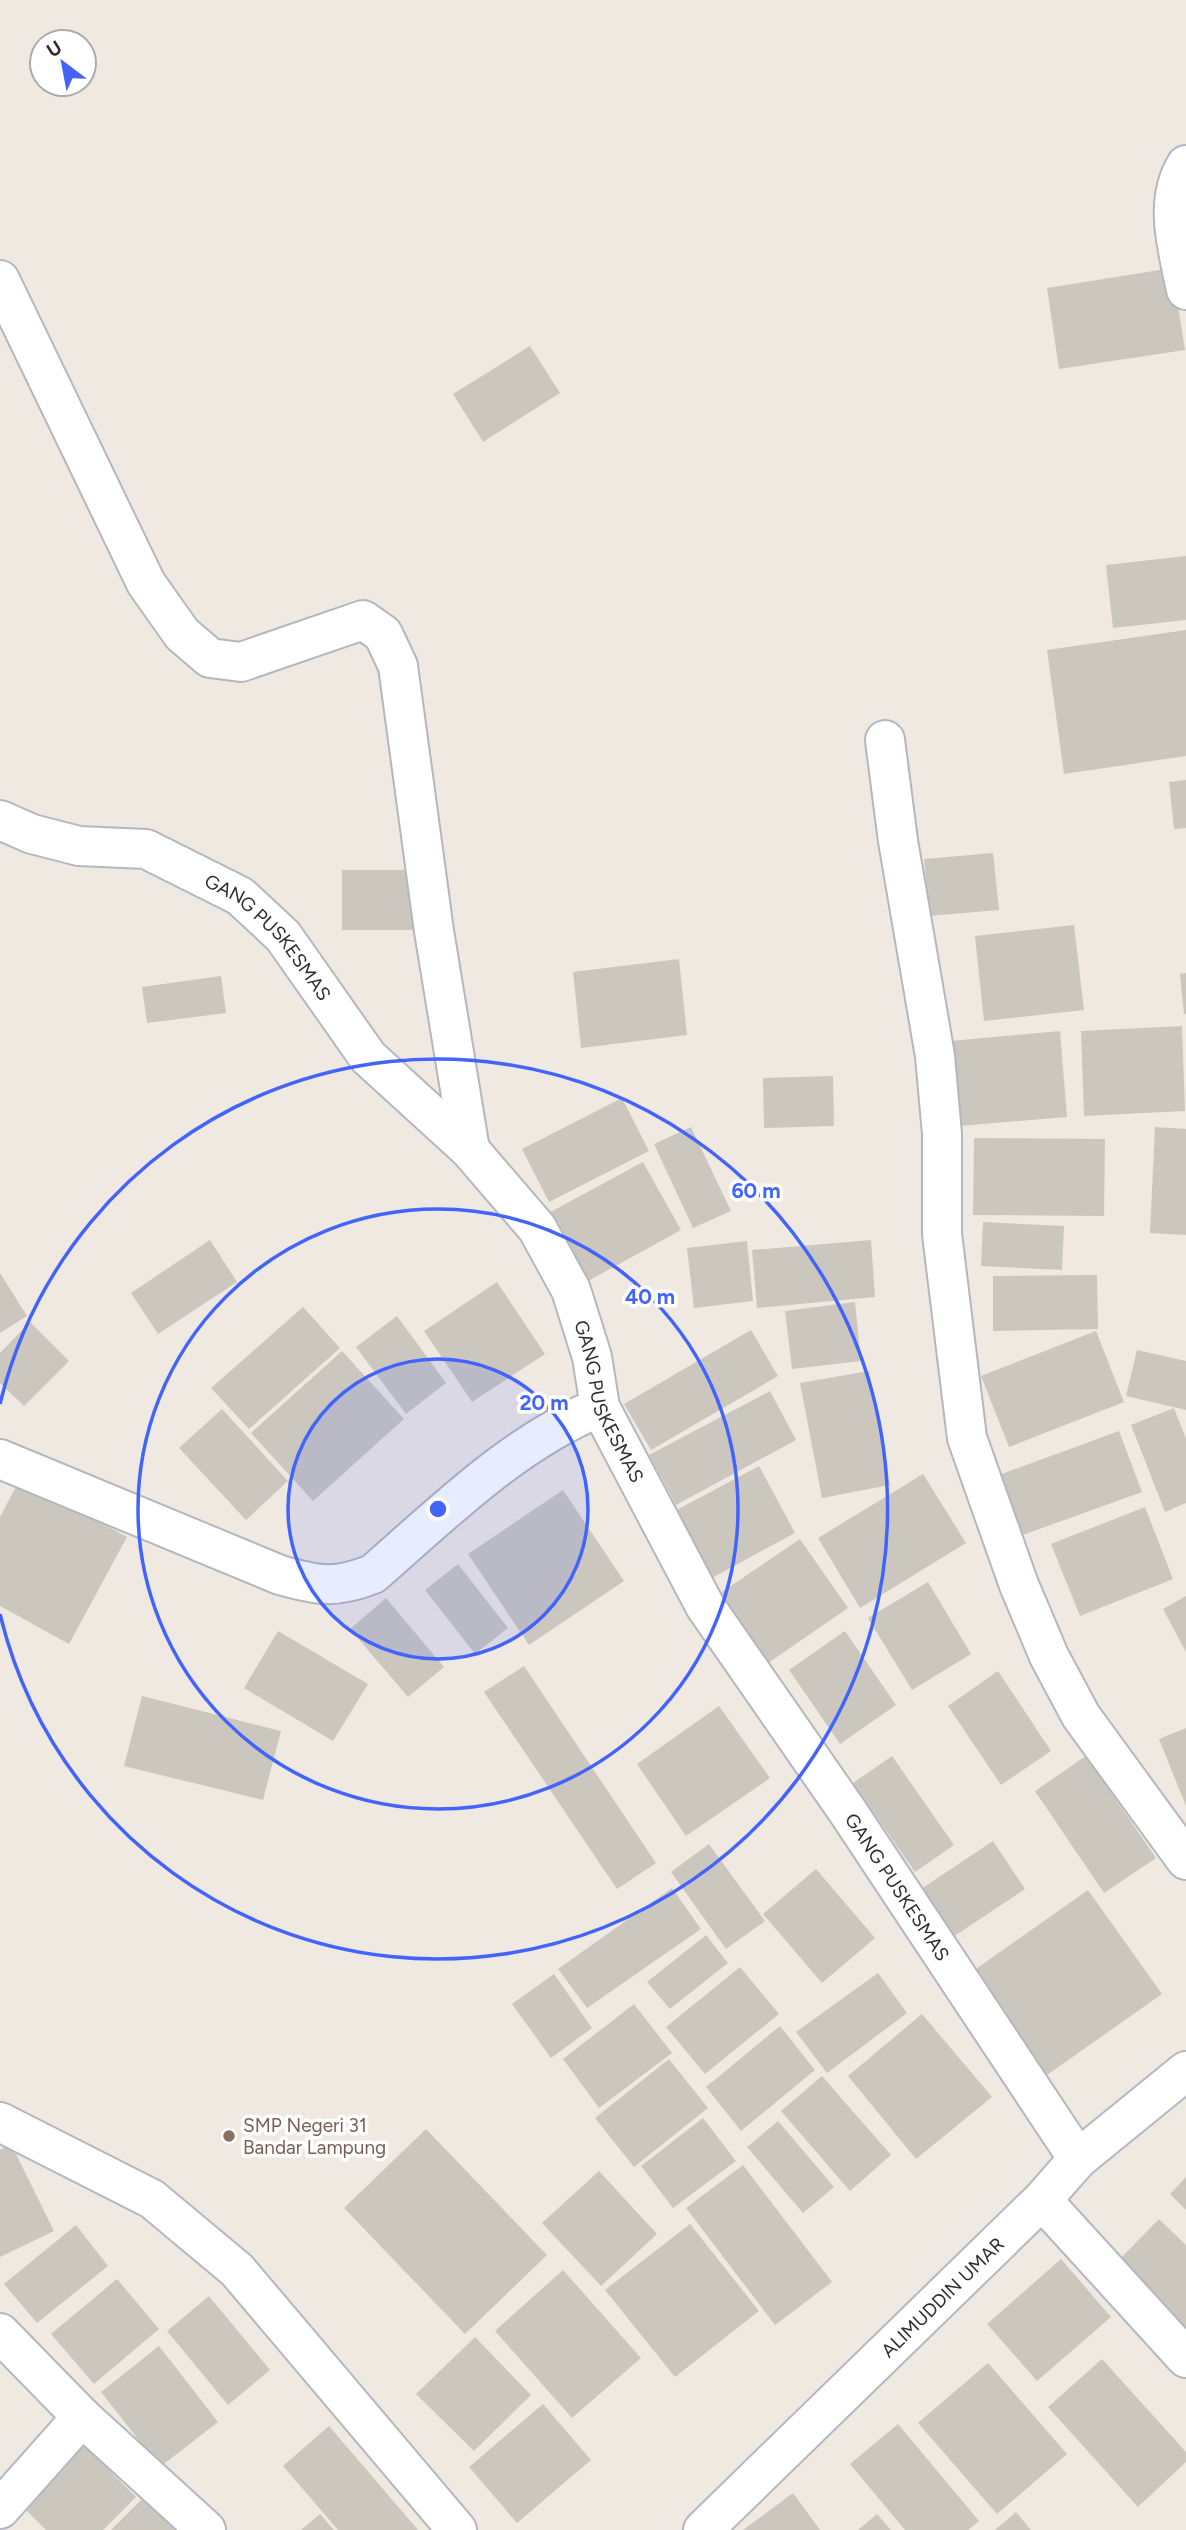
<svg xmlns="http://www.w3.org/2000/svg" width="1186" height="2530" viewBox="0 0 1186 2530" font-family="Figtree,sans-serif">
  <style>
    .building { fill: #cbc7bf }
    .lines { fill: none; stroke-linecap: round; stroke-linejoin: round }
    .minor-casing { stroke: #b4b7c1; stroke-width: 42 }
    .minor { stroke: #fff; stroke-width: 38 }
    .ring { fill: none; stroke: #4264fb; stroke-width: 3.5 }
    .education-dot { fill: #8d6e63; stroke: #fff; stroke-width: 2.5 }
    .labels { text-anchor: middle; stroke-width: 7; stroke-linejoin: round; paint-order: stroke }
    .street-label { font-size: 19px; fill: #2e2e2e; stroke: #fff }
    .education-label { font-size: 19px; fill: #785e54; stroke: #fff; text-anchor: start }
    .centre { fill: #4264fb; stroke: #fff; stroke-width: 3.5 }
    .ring-label { font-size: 21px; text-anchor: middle; font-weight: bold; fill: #4264fb; stroke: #fff; stroke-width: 7; stroke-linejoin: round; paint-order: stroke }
  </style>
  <rect width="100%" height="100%" fill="#efe9e1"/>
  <!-- building -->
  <g class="building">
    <polygon points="1172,268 1185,350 1059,369 1047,288"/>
    <polygon points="530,346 560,393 483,442 453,394"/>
    <polygon points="1186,556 1186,620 1113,628 1106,565"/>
    <polygon points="1186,630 1186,756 1064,774 1047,650"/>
    <polygon points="1186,780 1186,828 1174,829 1169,782"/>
    <polygon points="993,853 999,910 929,916 924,859"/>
    <rect x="342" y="870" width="76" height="60"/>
    <polygon points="1074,925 1084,1010 984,1021 975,936"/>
    <polygon points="679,959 687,1035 581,1048 573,972"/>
    <polygon points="1186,973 1186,1014 1184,1014 1180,974"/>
    <polygon points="221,976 226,1013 147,1023 142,987"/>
    <polygon points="1182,1026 1185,1111 1084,1116 1081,1031"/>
    <polygon points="1060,1031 1067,1117 948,1127 940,1042"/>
    <polygon points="833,1076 834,1126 764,1128 763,1078"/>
    <polygon points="622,1098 649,1151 549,1202 522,1149"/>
    <polygon points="691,1127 731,1211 693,1228 654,1144"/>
    <polygon points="1155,1127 1186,1129 1186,1235 1150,1233"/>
    <polygon points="974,1138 1105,1139 1104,1216 973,1215"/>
    <polygon points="643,1162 681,1230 581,1285 543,1216"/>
    <polygon points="983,1222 1064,1226 1062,1270 981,1266"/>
    <polygon points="210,1240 237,1282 158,1334 131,1293"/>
    <polygon points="871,1240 875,1297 757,1308 752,1250"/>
    <polygon points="747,1241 753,1301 694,1308 687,1248"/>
    <polygon points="0,1273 27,1316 0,1333"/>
    <polygon points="1097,1275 1098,1329 993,1331 993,1276"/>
    <polygon points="497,1282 545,1354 472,1402 424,1331"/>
    <polygon points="855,1302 861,1361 792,1369 785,1311"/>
    <polygon points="303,1307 340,1348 249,1429 211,1388"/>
    <polygon points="397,1316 446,1383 406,1414 356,1347"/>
    <polygon points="30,1322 69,1361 24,1406 0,1383 0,1353"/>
    <polygon points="751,1330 778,1376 651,1450 624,1404"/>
    <polygon points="1096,1331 1124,1402 1009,1447 981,1376"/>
    <polygon points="1137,1350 1186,1361 1186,1410 1126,1396"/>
    <polygon points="342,1351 404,1419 313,1501 251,1433"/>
    <polygon points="869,1371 890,1485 822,1498 800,1383"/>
    <polygon points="770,1391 796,1440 676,1505 649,1455"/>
    <polygon points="1174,1408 1186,1439 1186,1503 1165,1512 1131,1425"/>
    <polygon points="222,1409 288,1481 246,1520 179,1448"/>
    <polygon points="1119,1431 1142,1492 1020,1536 999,1475"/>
    <polygon points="759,1466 795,1533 710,1579 673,1512"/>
    <polygon points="923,1474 966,1543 860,1608 818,1538"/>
    <polygon points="20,1479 127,1537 69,1644 0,1606 0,1517"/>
    <polygon points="563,1490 624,1581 529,1645 468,1554"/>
    <polygon points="1145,1507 1173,1579 1080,1616 1051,1544"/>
    <polygon points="800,1539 848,1608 761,1668 713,1598"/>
    <polygon points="458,1564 508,1628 475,1654 425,1590"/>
    <polygon points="928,1582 971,1654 912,1690 868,1618"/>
    <polygon points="1186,1596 1186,1652 1163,1609"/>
    <polygon points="386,1598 444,1667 408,1697 350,1629"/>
    <polygon points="278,1631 368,1684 333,1741 244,1688"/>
    <polygon points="845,1631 896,1705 840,1744 789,1670"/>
    <polygon points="524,1666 656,1863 617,1889 484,1692"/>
    <polygon points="998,1671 1051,1751 1001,1785 948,1706"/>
    <polygon points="142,1696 281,1731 263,1800 124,1766"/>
    <polygon points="719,1706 770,1778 686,1836 637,1764"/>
    <polygon points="1186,1728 1186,1806 1159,1739"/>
    <polygon points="892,1756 954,1845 915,1872 853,1783"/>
    <polygon points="1086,1756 1156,1858 1104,1893 1035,1791"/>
    <polygon points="993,1841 1025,1889 947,1941 915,1893"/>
    <polygon points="709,1844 765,1921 726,1949 671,1872"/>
    <polygon points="816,1869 875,1938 822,1983 763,1914"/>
    <polygon points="672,1888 701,1929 587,2008 558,1969"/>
    <polygon points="1088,1890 1162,1994 1047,2075 973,1971"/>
    <polygon points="706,1935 728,1963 670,2009 647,1982"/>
    <polygon points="740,1967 779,2014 705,2074 666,2027"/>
    <polygon points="878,1973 907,2013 827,2073 796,2032"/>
    <polygon points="554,1974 592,2028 551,2058 512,2004"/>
    <polygon points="634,2004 672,2053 599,2108 563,2059"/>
    <polygon points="922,2014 992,2097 916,2159 848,2076"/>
    <polygon points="780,2026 815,2070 741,2131 706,2087"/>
    <polygon points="669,2059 708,2108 634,2167 595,2118"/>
    <polygon points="822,2076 891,2155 850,2191 781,2111"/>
    <polygon points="703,2118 736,2161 673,2208 641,2166"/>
    <polygon points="778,2121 834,2187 803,2213 747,2147"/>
    <polygon points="426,2129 547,2255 465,2334 344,2208"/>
    <polygon points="11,2144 54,2231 0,2257 0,2150"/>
    <polygon points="743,2165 832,2282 775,2325 686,2208"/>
    <polygon points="599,2171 657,2234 601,2286 542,2223"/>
    <polygon points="1186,2177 1186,2210 1170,2194"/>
    <polygon points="1159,2219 1186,2245 1186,2334 1114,2265"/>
    <polygon points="690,2224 759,2311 675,2377 605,2290"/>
    <polygon points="76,2225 108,2266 37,2323 4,2284"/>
    <polygon points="1061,2259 1111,2317 1037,2381 987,2324"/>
    <polygon points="563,2270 641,2358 572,2418 495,2331"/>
    <polygon points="117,2279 159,2329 94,2384 51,2334"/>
    <polygon points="209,2296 270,2370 228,2405 167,2331"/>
    <polygon points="475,2337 531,2395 474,2451 416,2394"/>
    <polygon points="159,2346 218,2422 160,2467 101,2392"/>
    <polygon points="1102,2359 1186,2452 1186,2462 1138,2507 1048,2407"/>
    <polygon points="988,2363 1067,2454 997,2514 918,2423"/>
    <polygon points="543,2404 591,2460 517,2523 469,2467"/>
    <polygon points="898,2424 979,2521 968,2530 905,2530 850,2464"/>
    <polygon points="329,2426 418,2530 338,2530 283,2466"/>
    <polygon points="76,2437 136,2497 103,2530 46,2530 15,2499"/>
    <polygon points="793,2493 820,2530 743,2530"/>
    <polygon points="143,2498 175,2530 111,2530"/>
    <polygon points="1016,2512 1031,2530 995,2530"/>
    <polygon points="320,2514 334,2530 301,2530"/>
    <polygon points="877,2514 891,2530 858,2530"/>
  </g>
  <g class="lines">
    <defs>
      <g id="minor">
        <path d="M1186,165C1163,202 1178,250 1186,290"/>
        <polyline points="0,280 146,583 182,634 210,658 241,662 363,620 383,634 398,666 434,931 470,1150"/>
        <polyline points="885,740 898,841 935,1056 942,1134 942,1234 967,1438 1019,1585 1049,1656 1081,1716 1186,1860"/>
        <path id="s1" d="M0,820L32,834L79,846L146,849L240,896L283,936L368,1057L470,1150L537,1228L571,1290L592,1357L600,1407L705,1606L848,1812L1078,2159"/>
        <path d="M0,1459L280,1575C319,1586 335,1589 373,1574C444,1512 513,1443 600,1407"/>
        <polyline points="0,2122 152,2199 237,2270 457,2530"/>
        <polyline points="1042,2200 1186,2358"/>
        <polyline points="0,2333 82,2417 206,2530"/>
        <polyline points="0,2509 82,2417"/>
        <path id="s2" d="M703,2530L1042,2200L1078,2159L1186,2071"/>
      </g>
    </defs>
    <!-- minor casing -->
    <use href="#minor" class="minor-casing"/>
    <!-- minor -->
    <use href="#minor" class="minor"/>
  </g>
  <!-- distance rings -->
  <circle cx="438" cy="1509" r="150" fill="#4264fb" fill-opacity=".12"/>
  <g class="ring">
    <circle cx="438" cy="1509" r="150"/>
    <circle cx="438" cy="1509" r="300"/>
    <path d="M0 1404A450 450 0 1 1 0 1614"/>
  </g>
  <!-- markers -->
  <circle class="education-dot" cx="229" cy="2136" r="7"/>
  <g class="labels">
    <!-- street labels -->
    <g class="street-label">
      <text dy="7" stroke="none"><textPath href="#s1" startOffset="304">GANG PUSKESMAS</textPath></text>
      <text dy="7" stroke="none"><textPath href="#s1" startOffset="892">GANG PUSKESMAS</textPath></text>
      <text dy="7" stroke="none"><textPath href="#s1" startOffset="1460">GANG PUSKESMAS</textPath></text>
      <text dy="7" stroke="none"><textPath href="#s2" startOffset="334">ALIMUDDIN UMAR</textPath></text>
    </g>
    <!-- education labels -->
    <g class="education-label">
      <text x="243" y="2132">SMP Negeri 31<tspan x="243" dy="22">Bandar Lampung</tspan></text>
    </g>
  </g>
  <circle cx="438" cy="1509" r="10" class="centre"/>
  <g class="ring-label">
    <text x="756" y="1198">60 m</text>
    <text x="650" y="1304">40 m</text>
    <text x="544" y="1410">20 m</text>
  </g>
  <!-- north arrow -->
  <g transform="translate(63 63) rotate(328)"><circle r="33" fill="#ffffff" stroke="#ababab" stroke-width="2"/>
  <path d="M0-5L12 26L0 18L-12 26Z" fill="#4264fb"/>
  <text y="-10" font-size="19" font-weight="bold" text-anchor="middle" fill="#2e2e2e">U</text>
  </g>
</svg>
